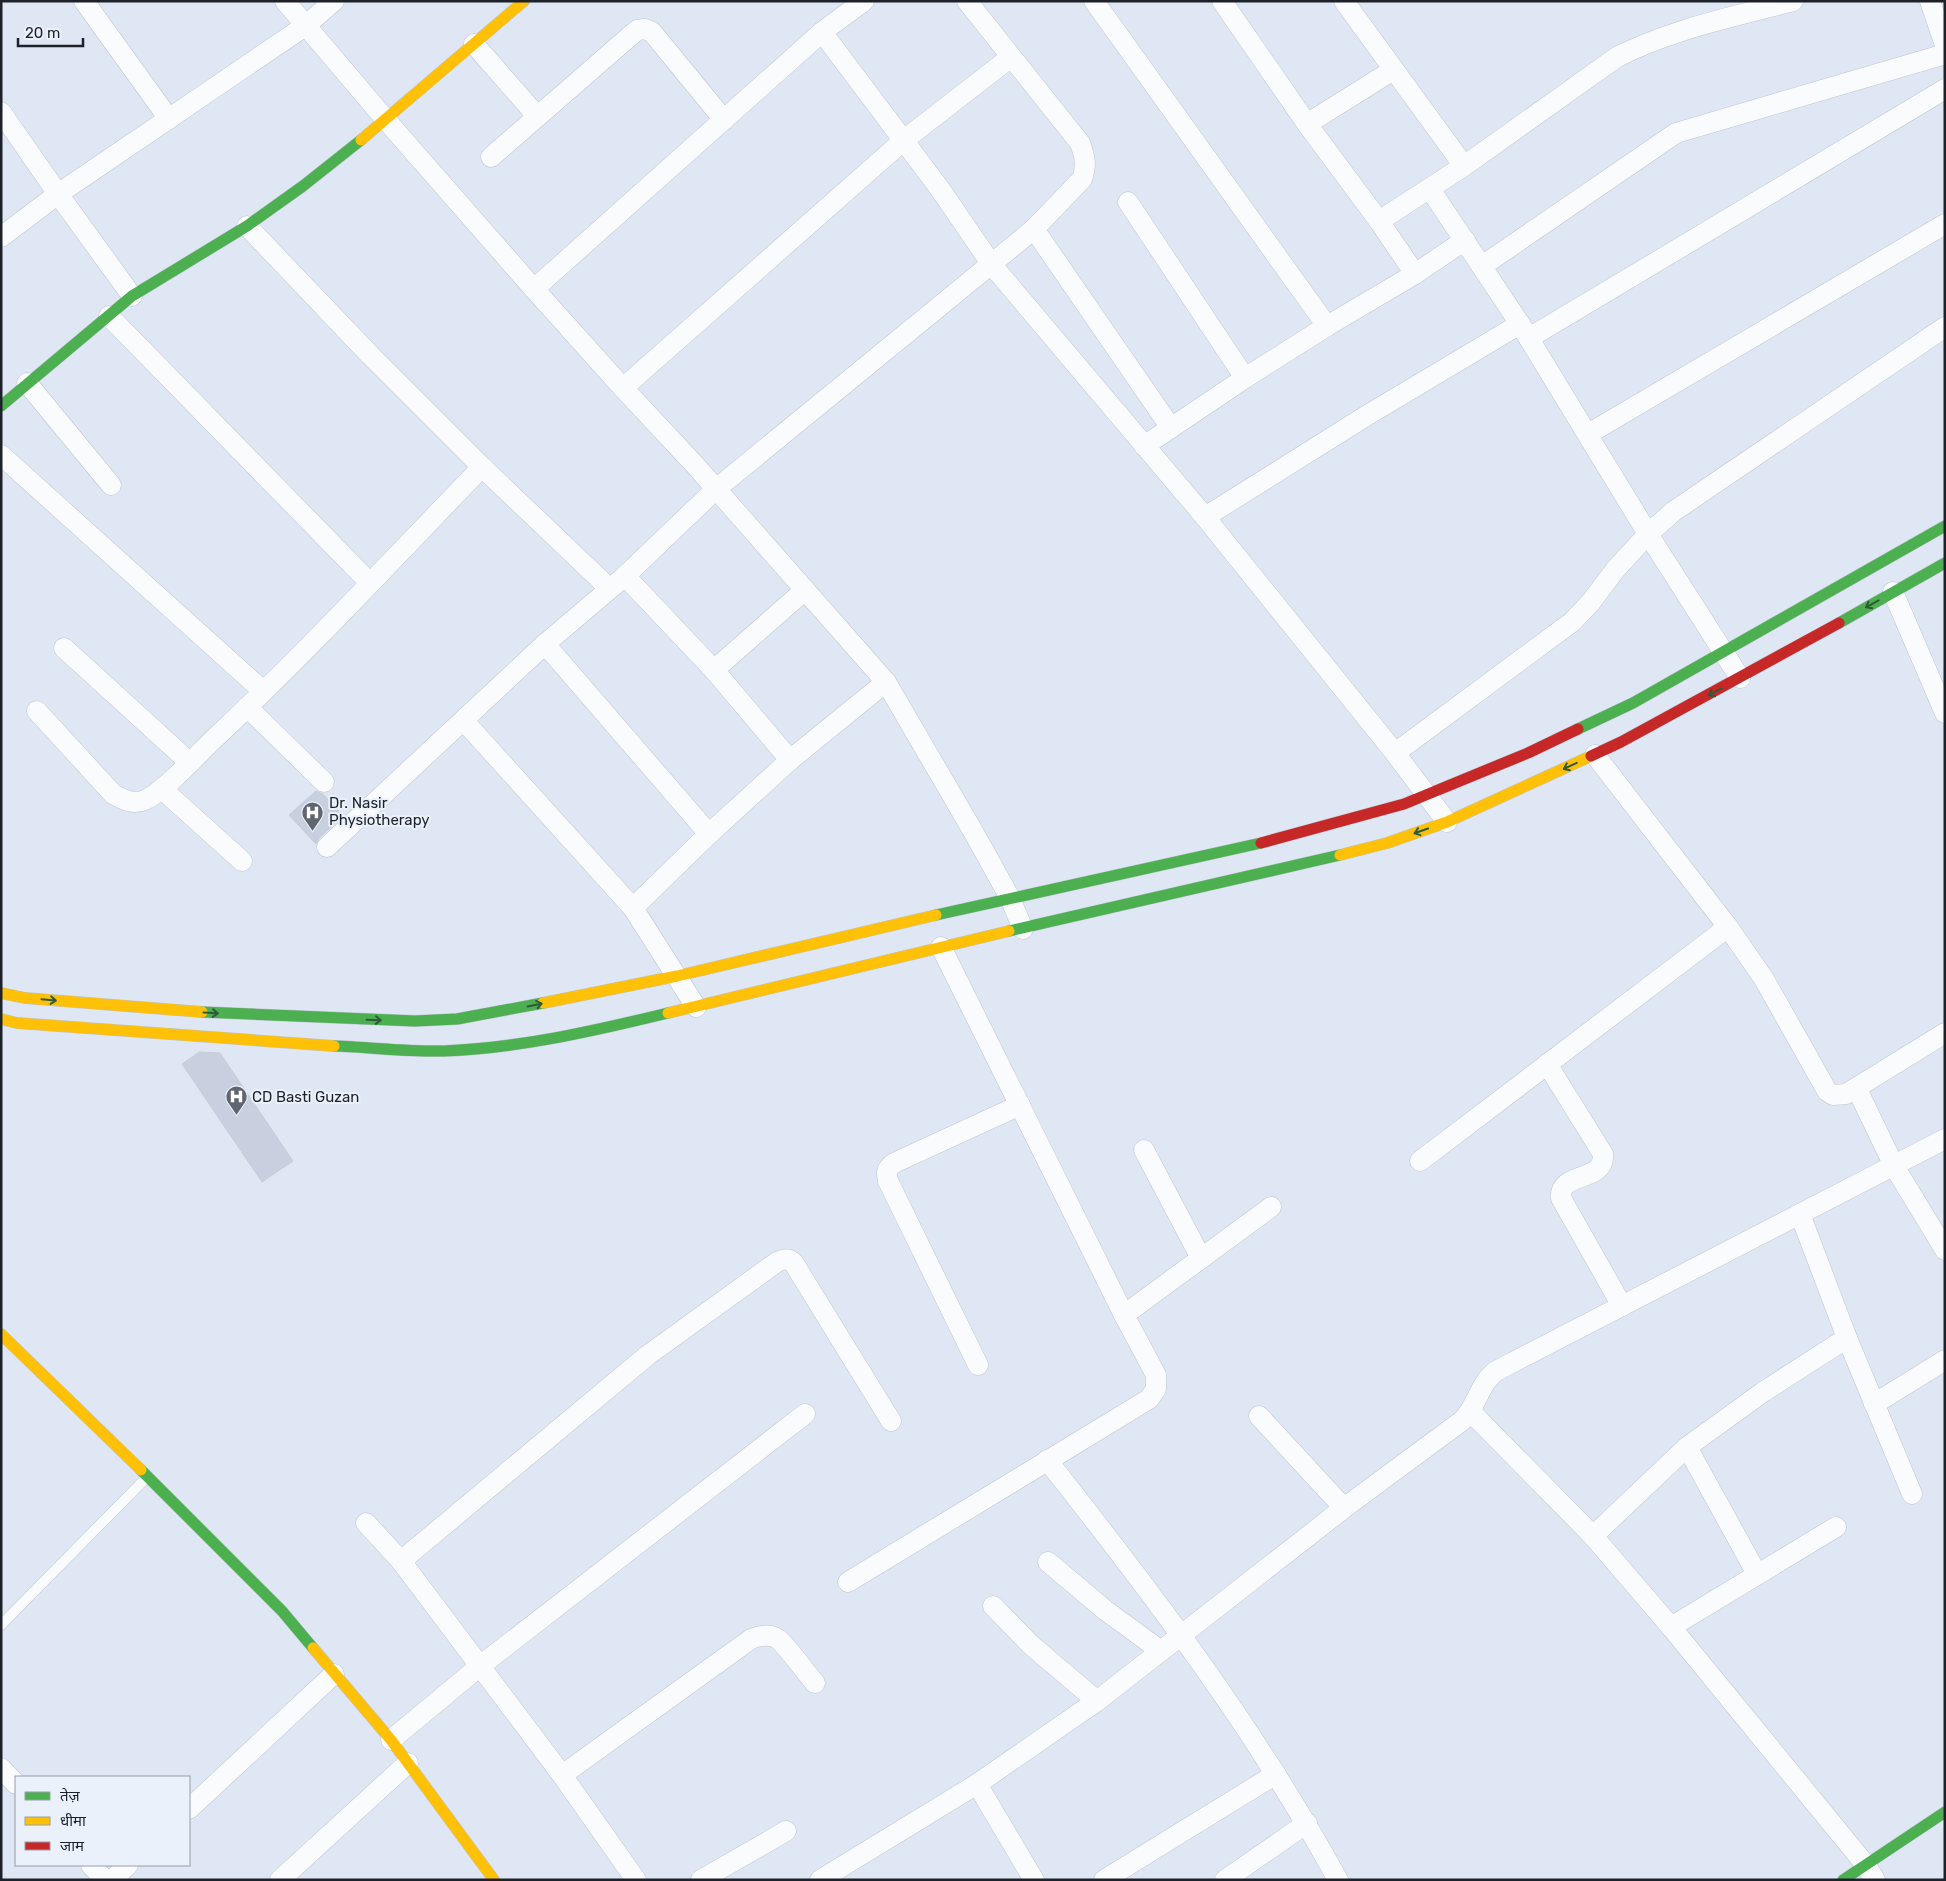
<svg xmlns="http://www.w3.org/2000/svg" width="1946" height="1881" viewBox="0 0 1946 1881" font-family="Rubik,'Noto Sans Devanagari',sans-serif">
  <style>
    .building { fill: #c8d0df; stroke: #c7cdd7 }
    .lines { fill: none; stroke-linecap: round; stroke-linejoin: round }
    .lane-casing { stroke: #bfc5d0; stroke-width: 11 }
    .street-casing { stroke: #bfc5d0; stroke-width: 21 }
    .fast-casing { stroke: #bfc5d0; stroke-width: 12 }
    .slow-casing { stroke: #bfc5d0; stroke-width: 12 }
    .jam-casing { stroke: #bfc5d0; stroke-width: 12 }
    .lane { stroke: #fafbfd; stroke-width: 10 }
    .street { stroke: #fafbfd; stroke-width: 20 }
    .fast { stroke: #4caf50; stroke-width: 11 }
    .slow { stroke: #ffc107; stroke-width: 11 }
    .jam { stroke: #c62828; stroke-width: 11 }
    .oneway { stroke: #2f5a39 }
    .labels { text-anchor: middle; stroke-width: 4; stroke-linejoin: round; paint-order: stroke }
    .poi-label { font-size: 15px; fill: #1c212a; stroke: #ebf1fb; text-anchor: start }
  </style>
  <rect width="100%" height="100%" fill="#dfe7f4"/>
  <!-- building -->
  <g class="building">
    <polygon points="316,791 323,794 343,816 319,838 316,844 289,815"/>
    <polygon points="199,1052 220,1053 293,1161 262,1182 182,1064"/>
  </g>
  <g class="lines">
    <defs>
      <polyline id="lane" points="1,1625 147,1477"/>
      <g id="street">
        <polyline points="84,1 169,119"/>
        <polyline points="285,1 386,120 534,289 623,388 695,465 886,682 974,833 1010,898 1023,929"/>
        <polyline points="1094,1 1327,326"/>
        <polyline points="1222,1 1307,124 1379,221 1415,274"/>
        <polyline points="1344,1 1464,166"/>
        <polyline points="1930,1 1945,45"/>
        <polyline points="822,32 940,189 992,265 1205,517 1395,753 1447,822"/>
        <polyline points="474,44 537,116"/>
        <polyline points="1,112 58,194 132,296"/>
        <polyline points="1307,124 1393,70"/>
        <polyline points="491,157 637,30 645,29 652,32 724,120"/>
        <polyline points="1430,189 1520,324 1648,534 1740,678"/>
        <polyline points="1128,202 1245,378"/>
        <path d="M1379,221L1464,166L1617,57C1672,29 1733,17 1793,1"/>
        <polyline points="247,226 370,355 482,467 609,588"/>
        <polyline points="1034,229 1171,428"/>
        <polyline points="1,237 58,194 305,26 334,1"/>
        <polyline points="1482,266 1676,133 1945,54"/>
        <polyline points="534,289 822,32 864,1"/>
        <polyline points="109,316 370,583"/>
        <polyline points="1529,338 1945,89"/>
        <polyline points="27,383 111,485"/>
        <polyline points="623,388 904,140 1011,57"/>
        <polyline points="1588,434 1945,224"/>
        <polyline points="1144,446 1245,378 1327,326 1415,274 1465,240"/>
        <polyline points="1,455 263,691"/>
        <polyline points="1205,517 1366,416 1520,324"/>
        <polyline points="625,576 714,670 790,760"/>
        <polyline points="1893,592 1945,713"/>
        <polyline points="545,644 709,834"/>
        <polyline points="64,648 189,762"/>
        <polyline points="714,670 805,590"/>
        <polyline points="247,707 324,782"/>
        <path d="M37,711L113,794C123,800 134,805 145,800C166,790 198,754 216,737C308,651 394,558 482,467"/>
        <polyline points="464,721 633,908 696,1007"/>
        <polyline points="1395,753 1572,622 1591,602 1615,570 1648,534 1674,511 1945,327"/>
        <polyline points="1595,755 1728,927 1764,979 1827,1091 1833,1095 1846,1094 1945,1033"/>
        <polyline points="162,789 242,861"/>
        <path d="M327,847L545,644L625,576L716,489L1034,229L1082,179C1087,165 1085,157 1080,143L967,1"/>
        <polyline points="633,908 709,834 790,760 886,682"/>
        <path d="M1547,1064L1603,1154C1606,1183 1558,1171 1561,1198L1622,1306"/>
        <polyline points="1857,1089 1894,1166 1945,1250"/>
        <polyline points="1144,1150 1201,1258"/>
        <polyline points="1420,1161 1728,927"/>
        <polyline points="1800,1214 1847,1338 1912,1494"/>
        <polyline points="1124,1315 1271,1207"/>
        <path d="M978,1365L888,1181C886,1172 886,1169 894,1163L1020,1105"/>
        <polyline points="1874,1404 1945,1360"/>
        <polyline points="1471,1412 1593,1536 1671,1627 1865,1864 1875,1880"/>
        <polyline points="1259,1416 1344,1508"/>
        <polyline points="1687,1447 1757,1574"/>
        <path d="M1047,1460C1153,1594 1256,1730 1338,1880"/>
        <polyline points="366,1523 401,1561 562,1775 636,1880"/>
        <polyline points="1593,1536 1687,1447 1763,1392 1847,1338"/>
        <path d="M401,1561L648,1355L777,1262C784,1259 787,1258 793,1262L891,1421"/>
        <polyline points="1048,1562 1105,1610 1161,1651"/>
        <polyline points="848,1582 1149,1399 1156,1389 1156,1375 1124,1315 941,947"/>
        <polyline points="993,1606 1031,1645 1097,1701"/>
        <polyline points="1671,1627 1836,1527"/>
        <polyline points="391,1740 480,1666 805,1414"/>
        <polyline points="1,1768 16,1784"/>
        <path d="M562,1775L751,1639C759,1636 769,1633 778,1639C787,1646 806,1673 815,1683"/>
        <polyline points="977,1784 1034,1880"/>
        <polyline points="189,1809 334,1674"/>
        <polyline points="91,1865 105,1880"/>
        <polyline points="112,1880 128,1865"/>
        <polyline points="280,1880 408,1763"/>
        <polyline points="701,1880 786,1831"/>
        <path d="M820,1880L977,1784L1097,1701L1344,1508L1463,1420C1478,1404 1479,1384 1496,1371L1945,1139"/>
        <polyline points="1104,1880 1276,1774"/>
        <polyline points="1225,1880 1307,1823"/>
      </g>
      <g id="fast">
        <polyline points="1,406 132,296 247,226 303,186 361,140"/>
        <polyline points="1839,623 1945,563"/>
        <polyline points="1578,729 1633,703 1945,526"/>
        <polyline points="936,915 1261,843"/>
        <polyline points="1009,931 1340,855"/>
        <polyline points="202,1012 415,1021 457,1019 543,1003"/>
        <path d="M334,1046C369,1047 409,1052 444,1051C520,1048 594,1031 668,1013"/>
        <polyline points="141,1470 282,1611 313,1648"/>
        <polyline points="1843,1880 1945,1812"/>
      </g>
      <g id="slow">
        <polyline points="361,140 524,1"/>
        <polyline points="1340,855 1387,843 1447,822 1591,756"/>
        <polyline points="1,993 25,998 202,1012"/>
        <polyline points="543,1003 677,976 936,915"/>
        <polyline points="668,1013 1009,931"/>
        <polyline points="1,1019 17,1023 334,1046"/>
        <polyline points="1,1334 141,1470"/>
        <polyline points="313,1648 391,1740 494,1880"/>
      </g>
      <g id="jam">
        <polyline points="1591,756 1621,742 1839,623"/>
        <polyline points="1261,843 1404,804 1528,753 1578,729"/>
      </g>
    </defs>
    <!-- lane casing -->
    <use href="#lane" class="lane-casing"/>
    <!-- street casing -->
    <use href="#street" class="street-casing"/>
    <!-- fast casing -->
    <use href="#fast" class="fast-casing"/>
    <!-- slow casing -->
    <use href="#slow" class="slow-casing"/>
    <!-- jam casing -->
    <use href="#jam" class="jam-casing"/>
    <!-- lane -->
    <use href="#lane" class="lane"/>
    <!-- street -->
    <use href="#street" class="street"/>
    <!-- fast -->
    <use href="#fast" class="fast"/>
    <!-- slow -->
    <use href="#slow" class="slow"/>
    <!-- jam -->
    <use href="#jam" class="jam"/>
  </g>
  <!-- one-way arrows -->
  <defs><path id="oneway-shaft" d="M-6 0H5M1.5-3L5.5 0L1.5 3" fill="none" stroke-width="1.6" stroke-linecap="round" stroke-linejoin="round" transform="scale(1.25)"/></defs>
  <g class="oneway">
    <use href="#oneway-shaft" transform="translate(1872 604) rotate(151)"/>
    <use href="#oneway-shaft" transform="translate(1715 692) rotate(152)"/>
    <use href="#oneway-shaft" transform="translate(1570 766) rotate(155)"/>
    <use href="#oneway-shaft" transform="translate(1421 831) rotate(161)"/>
    <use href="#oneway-shaft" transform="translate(49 1000) rotate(5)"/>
    <use href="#oneway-shaft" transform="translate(535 1005) rotate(-12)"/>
    <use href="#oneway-shaft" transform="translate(211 1013) rotate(3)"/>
    <use href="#oneway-shaft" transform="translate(374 1020) rotate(2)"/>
  </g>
  <!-- icons -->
  <defs>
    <symbol id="hospital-pin" viewBox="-11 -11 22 30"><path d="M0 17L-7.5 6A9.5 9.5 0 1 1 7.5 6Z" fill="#606671" stroke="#ebf1fb"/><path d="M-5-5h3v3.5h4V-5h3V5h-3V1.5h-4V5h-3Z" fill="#fff"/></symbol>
  </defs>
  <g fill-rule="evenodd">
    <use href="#hospital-pin" x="300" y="800" width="25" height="34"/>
    <use href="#hospital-pin" x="224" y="1084" width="25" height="34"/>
  </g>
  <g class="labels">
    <!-- poi labels -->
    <g class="poi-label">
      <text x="329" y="808">Dr. Nasir<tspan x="329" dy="17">Physiotherapy</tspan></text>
      <text x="252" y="1102">CD Basti Guzan</text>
    </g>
  </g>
  <!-- border -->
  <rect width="1946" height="1881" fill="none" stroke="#1c212a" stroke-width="5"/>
  <!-- legend -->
  <rect x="15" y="1776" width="175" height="90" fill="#ebf1fb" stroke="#989ea7"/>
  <rect x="25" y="1792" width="25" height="8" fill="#4caf50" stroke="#989ea7"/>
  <text x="60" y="1801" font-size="15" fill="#1c212a">तेज़</text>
  <rect x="25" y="1817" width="25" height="8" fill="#ffc107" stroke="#989ea7"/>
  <text x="60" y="1826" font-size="15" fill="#1c212a">धीमा</text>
  <rect x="25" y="1842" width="25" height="8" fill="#c62828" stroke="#989ea7"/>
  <text x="60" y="1851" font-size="15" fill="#1c212a">जाम</text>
  <!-- scale -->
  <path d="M18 38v8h65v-8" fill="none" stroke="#1c212a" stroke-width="2.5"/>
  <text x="25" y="38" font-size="15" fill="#1c212a" stroke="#ebf1fb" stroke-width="4" paint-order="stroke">20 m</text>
</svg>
